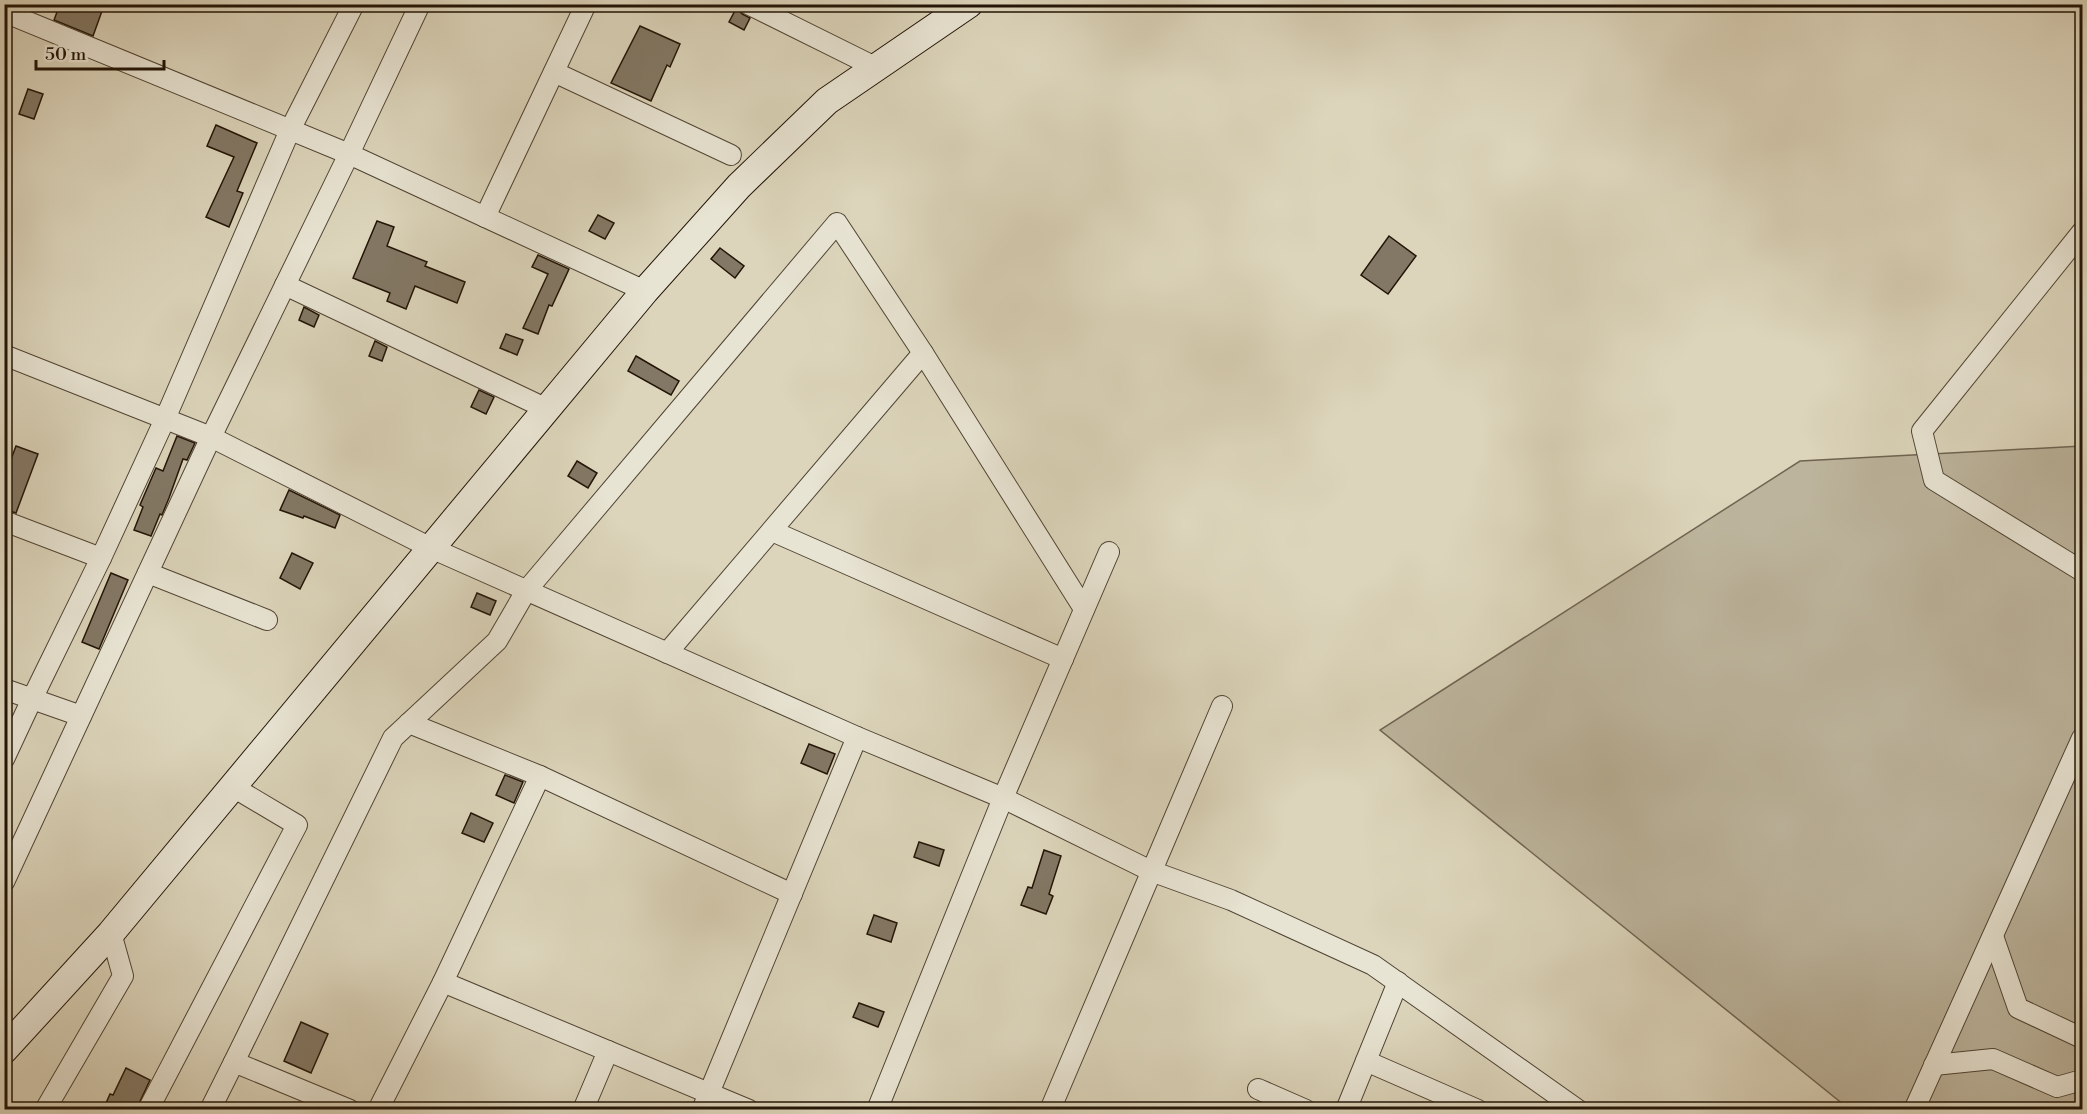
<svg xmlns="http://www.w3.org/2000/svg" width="2087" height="1114" viewBox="0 0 2087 1114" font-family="'Libre Bodoni',serif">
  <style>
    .green { fill: #bcb49c; stroke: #6f6452; stroke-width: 1.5 }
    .building { fill: #837865; stroke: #221407; stroke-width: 1.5 }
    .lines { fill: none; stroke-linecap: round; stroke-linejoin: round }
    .street-casing { stroke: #504434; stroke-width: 22 }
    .secondary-casing { stroke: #221407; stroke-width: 29 }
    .street { stroke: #e8e4d3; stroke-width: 20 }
    .secondary { stroke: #e8e4d3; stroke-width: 27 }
  </style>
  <rect width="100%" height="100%" fill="#dcd5bb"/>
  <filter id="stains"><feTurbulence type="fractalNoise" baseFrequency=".00333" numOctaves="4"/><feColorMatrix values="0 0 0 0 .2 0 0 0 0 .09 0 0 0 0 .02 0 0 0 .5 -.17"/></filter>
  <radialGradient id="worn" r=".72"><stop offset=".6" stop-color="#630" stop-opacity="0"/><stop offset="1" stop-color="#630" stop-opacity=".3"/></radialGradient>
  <!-- green -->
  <polygon class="green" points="2082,446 2082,1109 1849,1109 1380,730 1800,461"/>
  <!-- building -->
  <g class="building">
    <polygon points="60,4 84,4 102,11 93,36 54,20"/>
    <polygon points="737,7 742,14 750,18 744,30 729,22"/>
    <polygon points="640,26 680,44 670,67 667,65 651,101 611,83"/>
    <polygon points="28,89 43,94 34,119 19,114"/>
    <polygon points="216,125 257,143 237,191 243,193 229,227 206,217 234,157 207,146"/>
    <polygon points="598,215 614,223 605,239 589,231"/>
    <polygon points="377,221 394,227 387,246 427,262 425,266 465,282 457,303 415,286 406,309 387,301 390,293 353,278"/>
    <polygon points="1389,236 1416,256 1388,294 1361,275"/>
    <polygon points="720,248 744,266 735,278 711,259"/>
    <polygon points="538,255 569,269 552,306 549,305 538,334 523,328 548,274 532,267"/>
    <polygon points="304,307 319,315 314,327 299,320"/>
    <polygon points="506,334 523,340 517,355 500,348"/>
    <polygon points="375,341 387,347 382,361 369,356"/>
    <polygon points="636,356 679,381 671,395 628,371"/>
    <polygon points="479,390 494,397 486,414 471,407"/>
    <polygon points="177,436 195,443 187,460 183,459 169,498 162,515 160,514 151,536 134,530 143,507 140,505 156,468 163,471"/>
    <polygon points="16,446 38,454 16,513 4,509 4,478"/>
    <polygon points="577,461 597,473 588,488 568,476"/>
    <polygon points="289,490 340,515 335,528 304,516 303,518 280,510"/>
    <polygon points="292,553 313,563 300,589 280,578"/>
    <polygon points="111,573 128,580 99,649 82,642"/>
    <polygon points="477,593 496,601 490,615 471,607"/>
    <polygon points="809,744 835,754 827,774 801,763"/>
    <polygon points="505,775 523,782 514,803 496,795"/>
    <polygon points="471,813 493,823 484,842 462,833"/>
    <polygon points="919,842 944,850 939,866 914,857"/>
    <polygon points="1044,850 1061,856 1049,894 1053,896 1046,914 1021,905 1028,887 1032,888"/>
    <polygon points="874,915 897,923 891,942 867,934"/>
    <polygon points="859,1003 884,1012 878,1027 853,1017"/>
    <polygon points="301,1022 328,1034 311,1073 284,1061"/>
    <polygon points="126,1068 150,1080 136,1110 103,1110 110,1094 113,1095"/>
  </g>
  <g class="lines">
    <defs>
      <g id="street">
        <polyline points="748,4 877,68"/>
        <polyline points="4,12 349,154 645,291"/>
        <polyline points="554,72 731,155"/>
        <polyline points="485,217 586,4"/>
        <polyline points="2082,232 1922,431 1934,480 2082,571"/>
        <polyline points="285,285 547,409"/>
        <polyline points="4,355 211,437 431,548 857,737 1003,798 1151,871 1231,900 1373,965 1578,1110"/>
        <polyline points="4,521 101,558"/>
        <polyline points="772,531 1063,659"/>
        <polyline points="148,573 267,620"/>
        <polyline points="667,653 923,353"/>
        <polyline points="4,689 81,716"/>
        <polyline points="409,723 540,776 792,894"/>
        <polyline points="4,759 32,699 101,558 165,419 290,130 354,4"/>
        <polyline points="4,882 211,437 349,154 420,4"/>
        <polyline points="1993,936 2018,1008 2082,1038"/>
        <polyline points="443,982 749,1110"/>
        <polyline points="1366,1061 1478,1110"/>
        <polyline points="234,1062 350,1110"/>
        <polyline points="1934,1065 1993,1059 2057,1087 2082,1080"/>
        <polyline points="1258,1089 1306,1110"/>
        <polyline points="45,1110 123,976 111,933"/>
        <polyline points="148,1110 297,825 233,787"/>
        <polyline points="210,1110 234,1062 393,738 497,641 526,591 837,223 923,353 1084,609"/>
        <polyline points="378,1110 443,982 540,776"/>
        <polyline points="583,1110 608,1051"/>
        <polyline points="702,1110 857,737"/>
        <polyline points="877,1110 1003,798 1109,552"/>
        <polyline points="1050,1110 1222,706"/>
        <polyline points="1346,1110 1398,982"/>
        <polyline points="1914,1110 2082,738"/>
      </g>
      <polyline id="secondary" points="4,1050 111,933 645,291 739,186 827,101 969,4"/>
    </defs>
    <!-- street casing -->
    <use href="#street" class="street-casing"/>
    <!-- secondary casing -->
    <use href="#secondary" class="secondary-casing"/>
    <!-- street -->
    <use href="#street" class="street"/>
    <!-- secondary -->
    <use href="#secondary" class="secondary"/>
  </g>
  <!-- margin -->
  <rect width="2087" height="1114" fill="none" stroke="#dcd5bb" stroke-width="24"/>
  <rect x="6" y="6" width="2075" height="1102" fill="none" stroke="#221407" stroke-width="3"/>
  <rect x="12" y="12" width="2063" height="1090" fill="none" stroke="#221407" stroke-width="1.5"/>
  <!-- scale -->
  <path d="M36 60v9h128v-9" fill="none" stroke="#221407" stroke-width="3"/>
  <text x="45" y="60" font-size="18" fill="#221407" stroke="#e8e4d3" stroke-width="4.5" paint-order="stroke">50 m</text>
  <rect width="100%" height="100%" filter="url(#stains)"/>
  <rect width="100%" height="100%" fill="url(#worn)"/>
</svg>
